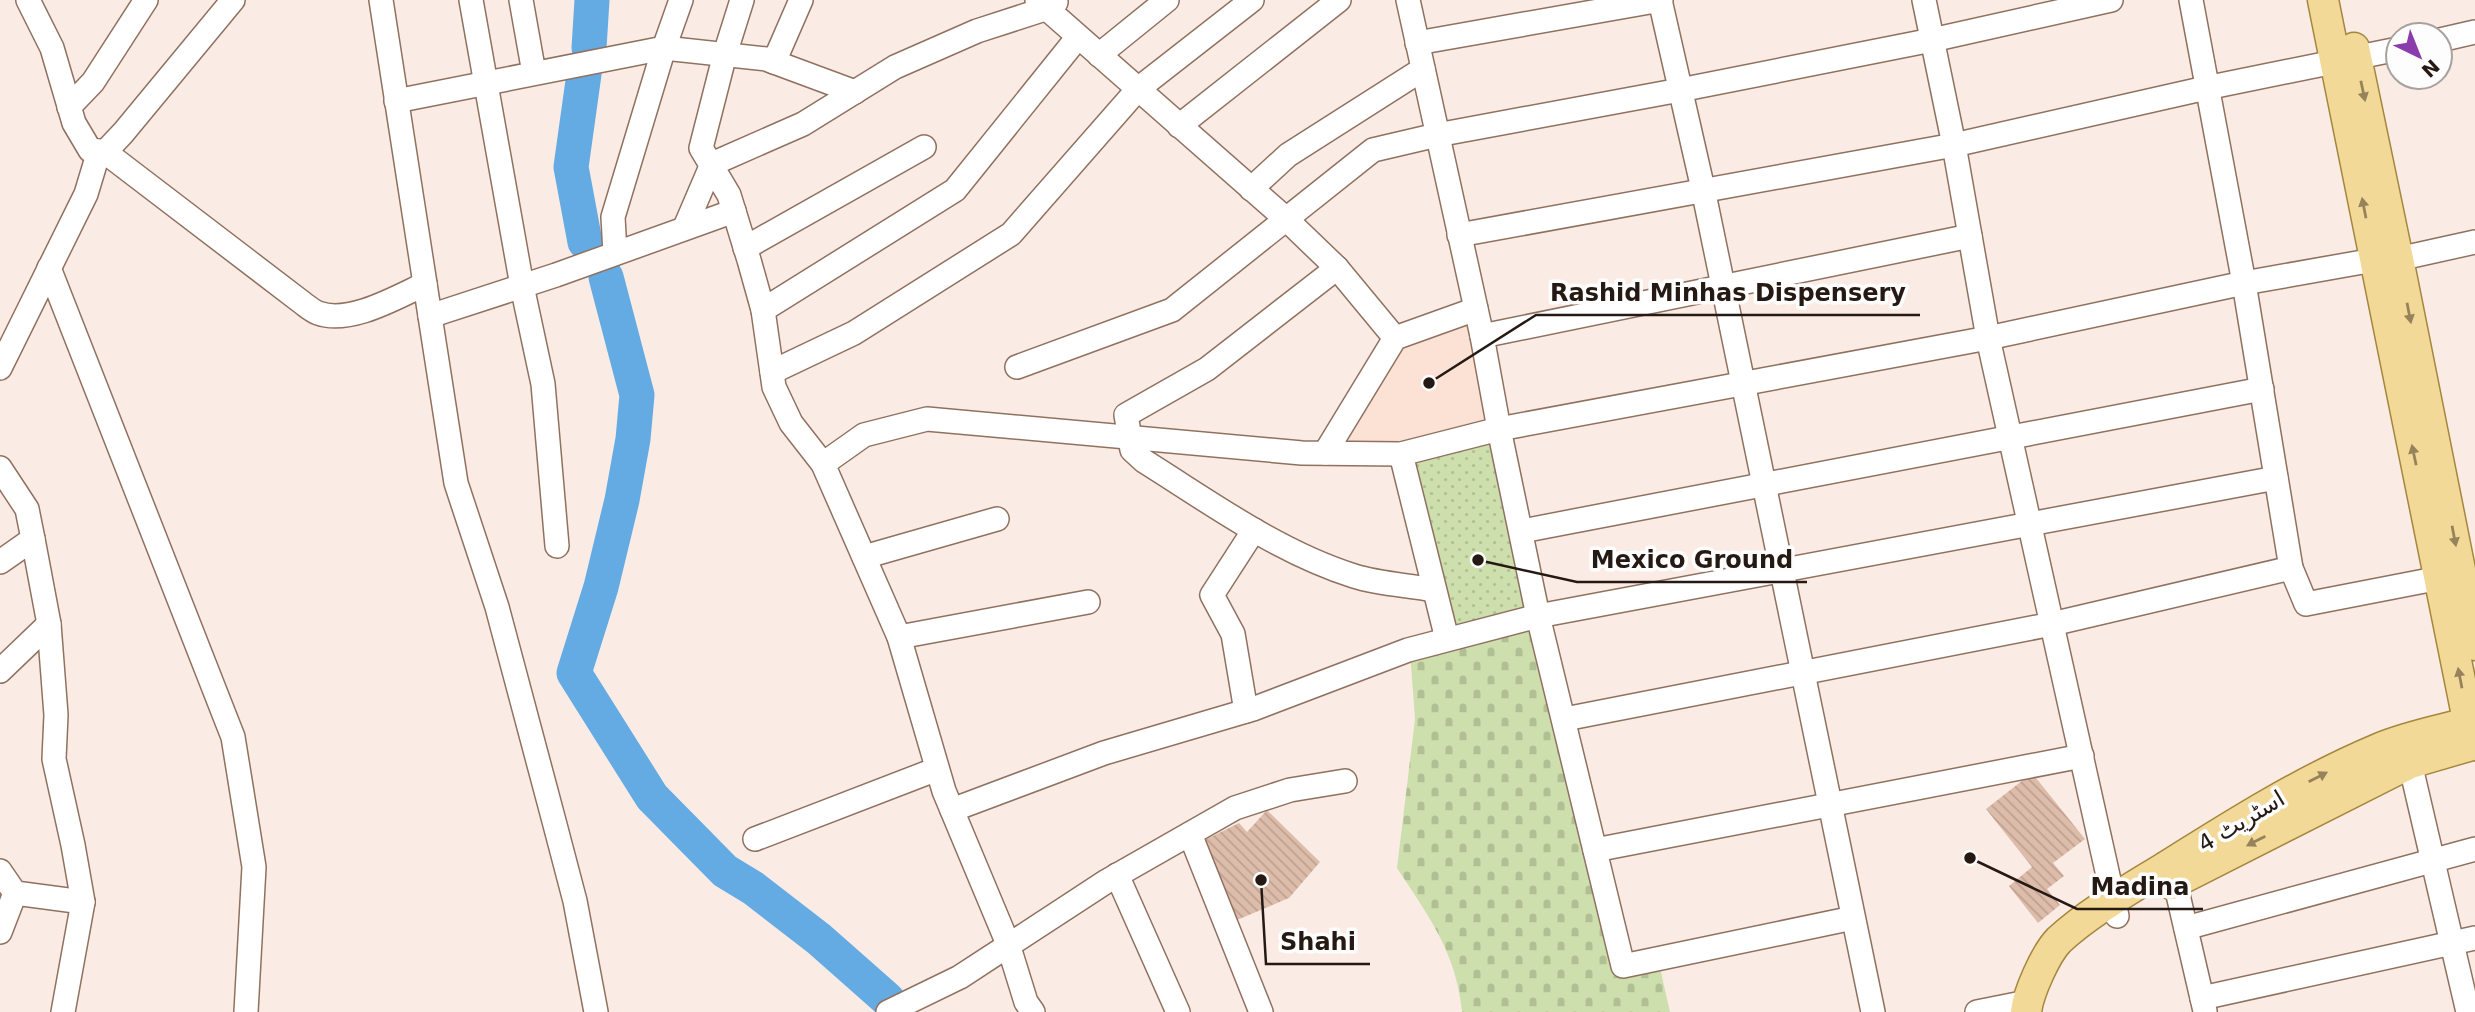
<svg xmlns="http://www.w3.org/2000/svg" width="2475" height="1012" viewBox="0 0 2475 1012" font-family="'DejaVu Sans','Noto Naskh Arabic',sans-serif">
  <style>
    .built { fill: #fce2d5 }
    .cemetery { fill: url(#cemetery-stones) }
    .park { fill: url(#park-dots) }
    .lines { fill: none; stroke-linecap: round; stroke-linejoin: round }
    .river { stroke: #65abe3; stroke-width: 35 }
    .building { fill: url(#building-back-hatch) }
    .minor-casing { stroke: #907160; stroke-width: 26 }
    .major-casing { stroke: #a4863d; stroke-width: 33 }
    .minor { stroke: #fff; stroke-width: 23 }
    .major { stroke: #f2d998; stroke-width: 30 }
    .oneway { fill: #96835c }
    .labels { text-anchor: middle; stroke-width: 7; stroke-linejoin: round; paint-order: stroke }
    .street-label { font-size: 23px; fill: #251913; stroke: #fdfdfd }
    .leader { fill: none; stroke: #251913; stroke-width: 2.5 }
    .callout-dot { fill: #251913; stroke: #fdfdfd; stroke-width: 2.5 }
    .callout-label { font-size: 24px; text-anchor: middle; font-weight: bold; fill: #251913; stroke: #fdfdfd; stroke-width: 7; stroke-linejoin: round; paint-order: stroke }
  </style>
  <defs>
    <pattern id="cemetery-stones" width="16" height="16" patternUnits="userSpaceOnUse" patternTransform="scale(1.75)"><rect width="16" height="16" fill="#cedfae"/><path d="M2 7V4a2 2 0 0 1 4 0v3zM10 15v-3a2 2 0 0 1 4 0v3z" fill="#b1bf95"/></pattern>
    <pattern id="park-dots" width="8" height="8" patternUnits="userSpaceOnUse" patternTransform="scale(1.75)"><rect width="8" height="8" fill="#cedfae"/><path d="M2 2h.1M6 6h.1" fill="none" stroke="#b1bf95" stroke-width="1.8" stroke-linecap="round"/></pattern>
    <pattern id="building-back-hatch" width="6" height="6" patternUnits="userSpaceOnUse" patternTransform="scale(1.75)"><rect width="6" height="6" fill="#ddbcaa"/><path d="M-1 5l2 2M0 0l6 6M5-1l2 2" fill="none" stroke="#bea191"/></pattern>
  </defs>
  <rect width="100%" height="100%" fill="#faece5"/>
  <!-- built -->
  <polygon class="built" points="1476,309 1497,429 1401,454 1325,453 1395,338"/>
  <!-- cemetery -->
  <path class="cemetery" d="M1537,618L1623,966L1658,959L1670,1012H1462C1456,952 1429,917 1397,868L1415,719L1410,651Z"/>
  <!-- park -->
  <polygon class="park" points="1497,429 1537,616 1447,637 1405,453"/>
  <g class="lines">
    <!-- river -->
    <g class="river">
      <polyline points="589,48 592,0"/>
      <polyline points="584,74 571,167 585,242"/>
      <polyline points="606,277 637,395 633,439 622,500 601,587 574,673 652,797 725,871 753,888 819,939 887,999"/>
    </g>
  </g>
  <!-- building -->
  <g class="building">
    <polygon points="2032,773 2085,839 2053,863 2064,876 2047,889 2060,905 2038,923 2009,886 2032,867 1986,809"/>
    <polygon points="1267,810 1320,862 1289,898 1237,920 1199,843 1239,823 1247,832"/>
  </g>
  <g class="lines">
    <defs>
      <g id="minor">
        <polyline points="28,0 52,48 74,123 90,150 105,152 123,133 233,0"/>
        <polyline points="381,0 430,316 556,275 734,211"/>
        <polyline points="471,0 522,286 543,384 557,546"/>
        <polyline points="521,0 534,73"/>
        <polyline points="742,0 725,54 701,148 729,195 749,260 763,310 774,387 791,423 823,464 899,637 944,791 1008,944 1026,1002 1033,1012"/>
        <polyline points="1037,0 1285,218 1337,268 1395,338"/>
        <polyline points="1408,0 1482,336 1499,429 1538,616 1623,966 1853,918"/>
        <polyline points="1660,0 1703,189 1873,1012"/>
        <polyline points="1924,0 1954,145 1988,338 2117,916"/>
        <polyline points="2191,0 2244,283 2291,568 2306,604 2440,578"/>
        <polyline points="2440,40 2475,32"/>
        <polyline points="1417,43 1661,0"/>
        <polyline points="1099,55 1167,0"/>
        <polyline points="774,62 801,0"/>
        <polyline points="396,101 664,48 766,59 855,92"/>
        <polyline points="69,107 93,82 146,0"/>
        <polyline points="1179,126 1339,0"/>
        <path d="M105,152L304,304C308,307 313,311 318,313C349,325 397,297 425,284"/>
        <polyline points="1251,189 1288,155 1423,69"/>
        <polyline points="685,227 712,164 803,124 895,67 977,31 1045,9 1056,2"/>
        <polyline points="1459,235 1954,145 2206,88 2398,49"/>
        <polyline points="745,248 924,147"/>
        <polyline points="615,253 613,217 664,48 681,0"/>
        <polyline points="49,268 233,737 254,867 246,1012"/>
        <path d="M1337,268L1207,369L1126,415L1132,450L1144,461C1211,503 1278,552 1354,576C1379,584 1408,585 1434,590"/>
        <polyline points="763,310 955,190 1078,37"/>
        <polyline points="430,316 456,483 497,607 554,821 575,901 596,1012"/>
        <polyline points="1482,336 1970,236"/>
        <polyline points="1017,367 1172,310 1373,150 1437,135 1680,90 1932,40 2111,0"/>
        <polyline points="0,368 86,194 99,151"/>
        <polyline points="772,372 854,333 1011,234 1138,89 1252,0"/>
        <polyline points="1325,453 1395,338 1476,309"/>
        <polyline points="1401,454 1447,639"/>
        <polyline points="823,464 864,435 927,419 1302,453 1401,454 1499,429 1988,338 2244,283 2374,260 2398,259 2475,242"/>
        <polyline points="0,468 27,509 33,539 49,624 56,715 54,759 73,845 83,902 63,1012"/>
        <polyline points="1522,531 2262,389"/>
        <polyline points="864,557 997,519"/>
        <polyline points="0,562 33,539"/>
        <polyline points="899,637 1088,602"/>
        <polyline points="0,671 49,624"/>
        <polyline points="1246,711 1233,634 1212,595 1254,530"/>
        <polyline points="1565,719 2052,624 2291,568"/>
        <polyline points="2410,763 2468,1012"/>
        <polyline points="952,810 1104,753 1253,709 1408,650 1538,616 2276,478"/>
        <polyline points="1190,834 1261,1012"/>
        <polyline points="755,839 937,769"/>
        <polyline points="1595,850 2082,756"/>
        <polyline points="0,871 15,893 83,902"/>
        <polyline points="1117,875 1178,1012"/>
        <polyline points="2175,882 2205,1011"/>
        <polyline points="2186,928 2475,849"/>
        <polyline points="0,932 15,893"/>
        <polyline points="2202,998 2475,938"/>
        <polyline points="888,1012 960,977 1107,881 1235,808 1290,790 1345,781"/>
        <polyline points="1977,1012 2027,1002"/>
      </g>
      <g id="major">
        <polyline points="2323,0 2473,745"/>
        <polyline points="2354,48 2398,259 2475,645"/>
        <polyline points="2171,884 2410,763 2475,744"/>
        <path d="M2026,1012C2028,993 2046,953 2059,940C2088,913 2130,889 2164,868C2234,824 2302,781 2378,749C2408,736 2443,730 2475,721"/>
      </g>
    </defs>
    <!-- minor casing -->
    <use href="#minor" class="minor-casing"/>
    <!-- major casing -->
    <use href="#major" class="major-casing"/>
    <!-- minor -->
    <use href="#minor" class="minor"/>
    <!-- major -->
    <use href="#major" class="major"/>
  </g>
  <!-- one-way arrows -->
  <defs><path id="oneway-solid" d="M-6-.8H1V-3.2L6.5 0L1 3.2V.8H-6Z" transform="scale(1.75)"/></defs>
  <g class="oneway">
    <use href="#oneway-solid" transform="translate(2363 91) rotate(78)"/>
    <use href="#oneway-solid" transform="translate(2364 208) rotate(-101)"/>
    <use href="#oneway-solid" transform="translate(2409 313) rotate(79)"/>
    <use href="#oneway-solid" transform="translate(2414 455) rotate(-102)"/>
    <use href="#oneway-solid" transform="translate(2454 536) rotate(79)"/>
    <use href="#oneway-solid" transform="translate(2460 678) rotate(-101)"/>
    <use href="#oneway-solid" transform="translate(2318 777) rotate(-27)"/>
    <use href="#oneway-solid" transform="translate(2256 841) rotate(153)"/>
  </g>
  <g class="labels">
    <!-- street labels -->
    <g class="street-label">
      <text transform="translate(2241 821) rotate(-31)" y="8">اسٹریٹ 4</text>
    </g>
  </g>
  <!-- callouts -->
  <path class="leader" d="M1429 383L1536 315H1920M1478 560L1577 582H1807M1970 858L2077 909H2203M1261 880L1266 964H1370"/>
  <g class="callout-dot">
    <circle cx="1429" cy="383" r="7"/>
    <circle cx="1478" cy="560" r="7"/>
    <circle cx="1970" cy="858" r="7"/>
    <circle cx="1261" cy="880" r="7"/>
  </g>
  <g class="callout-label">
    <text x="1728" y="301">Rashid Minhas Dispensery</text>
    <text x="1692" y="568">Mexico Ground</text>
    <text x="2140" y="895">Madina</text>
    <text x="1318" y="950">Shahi</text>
  </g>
  <!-- north arrow -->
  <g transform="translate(2419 56) rotate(137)"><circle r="33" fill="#fdfdfd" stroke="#a7a29f" stroke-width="2"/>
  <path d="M0-5L12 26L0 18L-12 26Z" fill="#8a3cad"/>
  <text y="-10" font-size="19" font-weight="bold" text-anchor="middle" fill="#251913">N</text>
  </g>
</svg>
